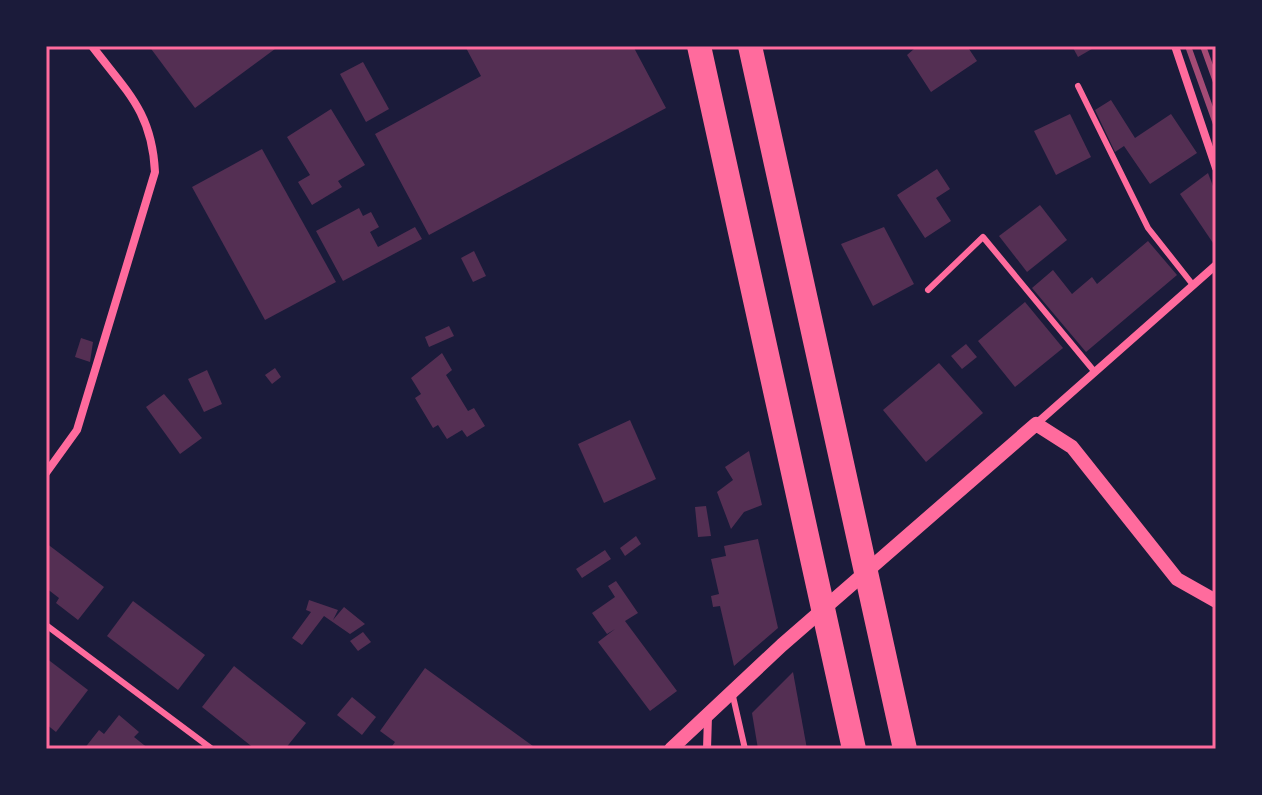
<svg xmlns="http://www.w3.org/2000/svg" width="1262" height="795" viewBox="0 0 1262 795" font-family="'Zilla Slab',serif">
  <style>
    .building { fill: #542f53 }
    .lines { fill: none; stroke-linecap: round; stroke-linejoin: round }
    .service { stroke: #ff6b9d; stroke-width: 6 }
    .minor { stroke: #ff6b9d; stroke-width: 8 }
    .tertiary { stroke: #ff6b9d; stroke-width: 14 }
    .motorway { stroke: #ff6b9d; stroke-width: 24 }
    .rail { stroke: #a44b75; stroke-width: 6 }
    .neatline { fill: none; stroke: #ff6b9d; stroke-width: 3 }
  </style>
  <rect width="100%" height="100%" fill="#1b1b3a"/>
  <!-- building -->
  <g class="building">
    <polygon points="149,46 279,46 195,108"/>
    <polygon points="465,46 633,46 666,108 429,235 375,134 481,76"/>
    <polygon points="912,46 967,46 977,61 931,92 907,55 914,49"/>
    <polygon points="1072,46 1097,46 1078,57"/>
    <polygon points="363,62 389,109 366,122 340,74"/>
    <polygon points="1111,100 1135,138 1171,114 1197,153 1150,184 1124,146 1115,152 1095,110"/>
    <polygon points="331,109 365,165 338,181 342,187 312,205 298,182 310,175 287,137"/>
    <polygon points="1070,114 1091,157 1056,175 1034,131"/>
    <polygon points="262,149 336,282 265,320 192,187"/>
    <polygon points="937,169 950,189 936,198 951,221 925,238 897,195"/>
    <polygon points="1208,173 1216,194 1213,243 1180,194"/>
    <polygon points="1040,205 1067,240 1027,272 999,236"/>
    <polygon points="359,208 363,216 371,212 379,227 370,232 378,247 415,227 422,239 343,281 316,231"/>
    <polygon points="884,227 914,284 873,306 841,244"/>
    <polygon points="1148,241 1177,275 1086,352 1032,288 1053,270 1072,294 1092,277 1097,284"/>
    <polygon points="474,251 486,276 473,282 461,258"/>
    <polygon points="1025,302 1063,348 1015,387 978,341"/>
    <polygon points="449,326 454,336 429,347 425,337"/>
    <polygon points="81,338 93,342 90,362 75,357"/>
    <polygon points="966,344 977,357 962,369 951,356"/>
    <polygon points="442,353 452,370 446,375 468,411 474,408 485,426 467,437 462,430 447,439 438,425 433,428 415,398 421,394 411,378"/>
    <polygon points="939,363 983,413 926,462 883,410"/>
    <polygon points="275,368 281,377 272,384 265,375"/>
    <polygon points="207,370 222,404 204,412 188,379"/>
    <polygon points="164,394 202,438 180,454 146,407"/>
    <polygon points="630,420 656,479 604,503 578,444"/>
    <polygon points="749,451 762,505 744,512 731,529 717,492 733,480 725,467"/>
    <polygon points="706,506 711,536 698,537 695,507"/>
    <polygon points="636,536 641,544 625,556 620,548"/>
    <polygon points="758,539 778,628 734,666 720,606 713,607 711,596 719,594 711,559 726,556 724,546"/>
    <polygon points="46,543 104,587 78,620 56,603 59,598 46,588"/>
    <polygon points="605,550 611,559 582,578 576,569"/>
    <polygon points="616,581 638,613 625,621 677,691 650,711 598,642 615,629 607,634 592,613 615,597 608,586"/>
    <polygon points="309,600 338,610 333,620 344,607 365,624 350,634 324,616 302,645 292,638 311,612 306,610"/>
    <polygon points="133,601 205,655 178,690 107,636"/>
    <polygon points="363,632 371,642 358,651 350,641"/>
    <polygon points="46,658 88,690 56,732 46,724"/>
    <polygon points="234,666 306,723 285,749 255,749 202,707"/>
    <polygon points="425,668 537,749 390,749 395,742 380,731"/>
    <polygon points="793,672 807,749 758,749 752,713"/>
    <polygon points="352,697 376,717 362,735 337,715"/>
    <polygon points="119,715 139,732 134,737 149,749 84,749 99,730 104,734"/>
  </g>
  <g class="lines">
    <!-- service -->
    <g class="service">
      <polyline points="1078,86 1148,228 1193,285"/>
      <polyline points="928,290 983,237 1094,371"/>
      <polyline points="46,625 212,749"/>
      <polyline points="732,692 745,749"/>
    </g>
    <!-- minor -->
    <g class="minor">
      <polyline points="1175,46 1216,168"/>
      <polyline points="1036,424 1216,265"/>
      <path d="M46,473L77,430L155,172C152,112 127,92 92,46"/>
      <polyline points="707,749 708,716"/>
    </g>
    <!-- tertiary -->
    <polyline class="tertiary" points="671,749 782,645 1036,424 1072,447 1177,579 1216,601"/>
    <!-- motorway -->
    <g class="motorway">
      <polyline points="699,46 854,749"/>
      <polyline points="750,46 905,749"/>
    </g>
    <!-- rail -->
    <g class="rail">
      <polyline points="1188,46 1216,124"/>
      <polyline points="1203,46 1216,82"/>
    </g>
  </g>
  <!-- border -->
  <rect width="1262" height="795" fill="none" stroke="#1b1b3a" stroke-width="96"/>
  <rect x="48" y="48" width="1166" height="699" class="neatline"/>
</svg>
